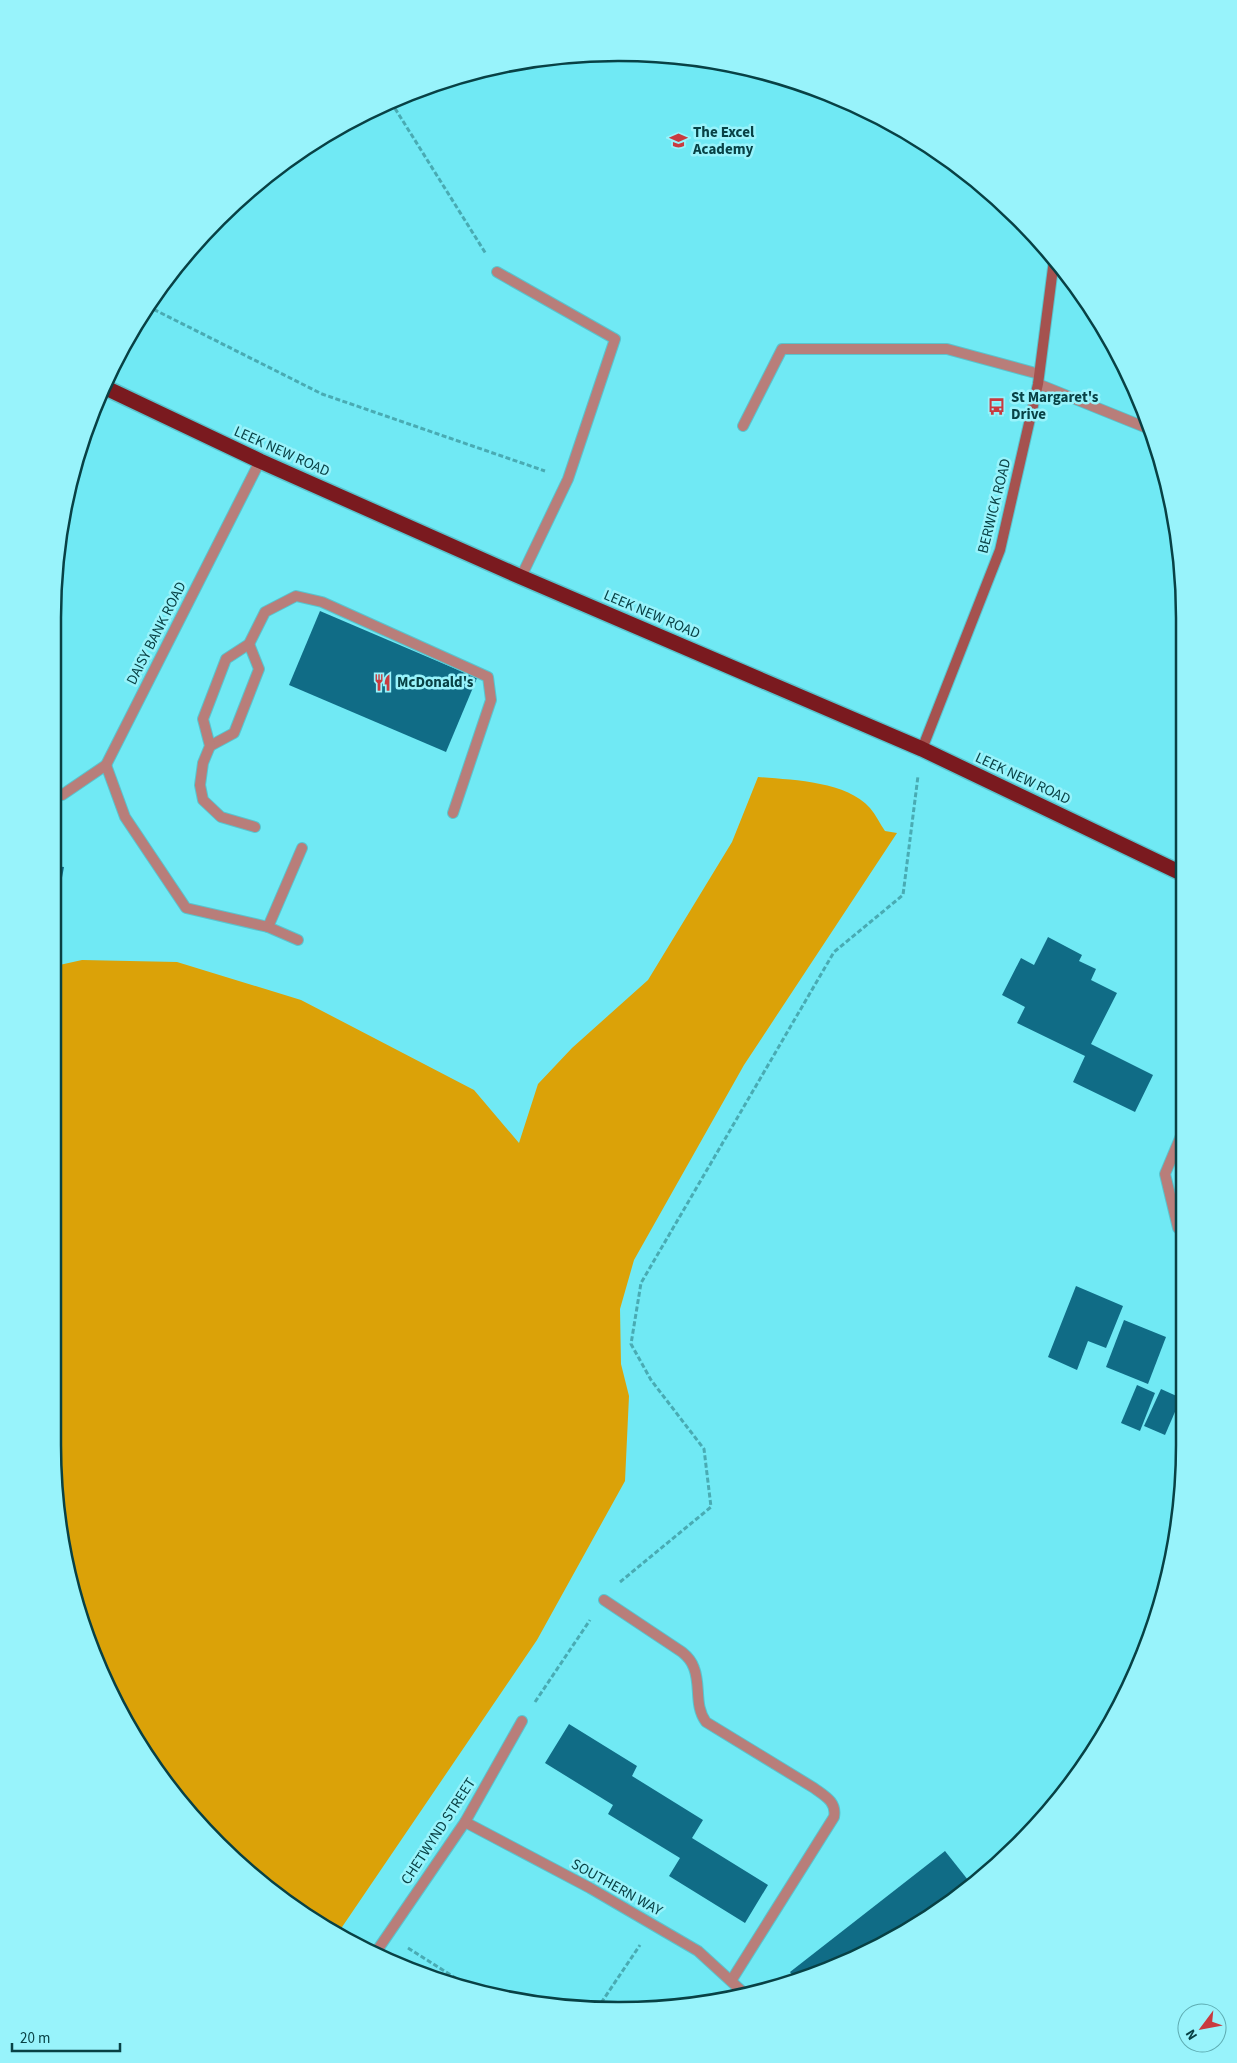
<svg xmlns="http://www.w3.org/2000/svg" width="1237" height="2063" viewBox="0 0 1237 2063" font-family="'Source Sans 3',sans-serif">
  <style>
    .green { fill: #dba208 }
    .building { fill: #106c86 }
    .lines { fill: none; stroke-linecap: round; stroke-linejoin: round }
    .lane-casing { stroke: #59c4ce; stroke-width: 12 }
    .street-casing { stroke: #59c4ce; stroke-width: 12 }
    .secondary-casing { stroke: #59c4ce; stroke-width: 12 }
    .highway-casing { stroke: #59c4ce; stroke-width: 18 }
    .path { stroke: #49abb3; stroke-width: 3; stroke-dasharray: 5 2.5; stroke-linecap: butt }
    .lane { stroke: #b87e7a; stroke-width: 10 }
    .street { stroke: #b87e7a; stroke-width: 10 }
    .secondary { stroke: #a5524f; stroke-width: 10 }
    .highway { stroke: #7a1a1f; stroke-width: 15 }
    .labels { text-anchor: middle; stroke-width: 5; stroke-linejoin: round; paint-order: stroke }
    .poi-label { font-size: 15px; font-weight: bold; fill: #084145; stroke: #98f3fb; text-anchor: start }
    .street-label { font-size: 15px; fill: #084145; stroke: #98f3fb }
    .rim { fill: none; stroke: #084145; stroke-width: 2.5 }
  </style>
  <rect width="100%" height="100%" fill="#70e9f4"/>
  <!-- green -->
  <path class="green" d="M758,777C792,780 846,781 870,808C876,815 880,824 885,831L897,833L744,1065L634,1260L620,1309L621,1364L629,1396L625,1481L537,1640L338,1933L274,1894L169,1789L111,1695L82,1626L57,1519L55,966L82,960L177,962L301,1000L474,1090L519,1143L538,1084L572,1048L648,980L732,842Z"/>
  <!-- building -->
  <g class="building">
    <polygon points="320,611 477,678 446,752 289,685"/>
    <polygon points="55,866 64,867 61,883 55,882"/>
    <polygon points="1048,937 1082,955 1079,961 1096,969 1091,980 1117,993 1091,1044 1153,1075 1135,1112 1073,1082 1085,1056 1017,1023 1025,1007 1002,995 1021,958 1034,965"/>
    <polygon points="1076,1286 1123,1306 1106,1348 1088,1341 1077,1370 1048,1357"/>
    <polygon points="1124,1320 1166,1337 1148,1384 1106,1367"/>
    <polygon points="1137,1385 1155,1393 1140,1431 1121,1423"/>
    <polygon points="1161,1389 1181,1398 1165,1435 1144,1426"/>
    <polygon points="569,1724 637,1766 632,1776 703,1820 692,1838 768,1885 745,1923 669,1876 680,1858 608,1814 613,1805 545,1763"/>
    <polygon points="945,1851 972,1885 963,1894 869,1952 797,1981 790,1972"/>
  </g>
  <g class="lines">
    <defs>
      <g id="lane">
        <polyline points="497,272 615,339 568,479 521,577"/>
        <polyline points="743,426 782,349 947,349 1039,374"/>
        <polyline points="210,746 234,733 259,669 249,644"/>
        <polyline points="106,765 125,817 186,908 268,927 302,848"/>
        <polyline points="55,795 62,795 106,765 260,461"/>
        <polyline points="255,827 221,817 203,800 200,785 203,763 210,746 203,719 226,659 249,644 265,612 296,596 322,602 488,677 491,700 453,813"/>
        <polyline points="268,927 298,940"/>
        <path d="M604,1600L682,1652C687,1656 692,1662 694,1668C701,1686 694,1706 706,1722L814,1788C825,1796 837,1802 834,1817L731,1981"/>
      </g>
      <g id="street">
        <polyline points="1038,384 1147,428"/>
        <polyline points="1183,1131 1165,1174 1178,1228 1183,1232"/>
        <polyline points="465,1822 590,1888 698,1951 745,1994"/>
        <polyline points="374,1955 465,1822 522,1721"/>
      </g>
      <polyline id="secondary" points="922,749 1000,550 1038,384 1054,260"/>
      <polyline id="highway" points="106,388 260,461 521,577 922,749 1183,874"/>
    </defs>
    <!-- lane casing -->
    <use href="#lane" class="lane-casing"/>
    <!-- street casing -->
    <use href="#street" class="street-casing"/>
    <!-- secondary casing -->
    <use href="#secondary" class="secondary-casing"/>
    <!-- highway casing -->
    <use href="#highway" class="highway-casing"/>
    <!-- path -->
    <g class="path">
      <polyline points="391,102 486,254"/>
      <polyline points="147,306 322,394 545,471"/>
      <polyline points="55,866 60,818"/>
      <polyline points="620,1582 711,1507 704,1449 651,1380 631,1344 641,1283 834,952 903,895 918,776"/>
      <polyline points="535,1702 590,1620"/>
      <polyline points="408,1948 473,1989"/>
      <polyline points="597,2009 640,1945"/>
    </g>
    <!-- lane -->
    <use href="#lane" class="lane"/>
    <!-- street -->
    <use href="#street" class="street"/>
    <!-- secondary -->
    <use href="#secondary" class="secondary"/>
    <!-- highway -->
    <use href="#highway" class="highway"/>
  </g>
  <!-- icons -->
  <defs>
    <symbol id="school-bare" viewBox="-9 -9 18 18"><path d="M0-5L7-2L0 1L-7-2ZM-4 1L0 2.5L4 1V4Q0 6-4 4Z" fill="#c93a3f" stroke="#98f3fb" stroke-width="2.5" paint-order="stroke"/></symbol>
    <symbol id="bus-bare" viewBox="-9 -9 18 18"><path d="M-5-6H5V4H4V6H2V4H-2V6H-4V4H-5ZM-3.5-4V0h7V-4ZM-3.5 1.2v1.5H-2V1.2ZM2 1.2v1.5H3.5V1.2Z" fill="#c93a3f" stroke="#98f3fb" stroke-width="2.5" paint-order="stroke"/></symbol>
    <symbol id="restaurant-bare" viewBox="-9 -9 18 18"><path d="M-5-6h1v4h1v-4h1v4h1v-4h1v5L-1.5 .5V6h-2V.5L-5-1ZM5-6V6H3V1.5H1.5Q1.5-4 5-6Z" fill="#c93a3f" stroke="#98f3fb" stroke-width="2.5" paint-order="stroke"/></symbol>
  </defs>
  <g fill-rule="evenodd">
    <use href="#school-bare" x="666" y="128" width="25" height="25"/>
    <use href="#bus-bare" x="984" y="394" width="25" height="25"/>
    <use href="#restaurant-bare" x="370" y="670" width="25" height="25"/>
  </g>
  <g class="labels">
    <!-- poi labels -->
    <g class="poi-label">
      <text x="693" y="137">The Excel<tspan x="693" dy="17">Academy</tspan></text>
      <text x="1011" y="402">St Margaret's<tspan x="1011" dy="17">Drive</tspan></text>
      <text x="397" y="687">McDonald's</text>
    </g>
    <!-- street labels -->
    <g class="street-label">
      <text transform="translate(282 451) rotate(24)" y="5">LEEK NEW ROAD</text>
      <text transform="translate(994 506) rotate(-76)" y="5">BERWICK ROAD</text>
      <text transform="translate(652 614) rotate(23)" y="5">LEEK NEW ROAD</text>
      <text transform="translate(156 633) rotate(-63)" y="5">DAISY BANK ROAD</text>
      <text transform="translate(1023 778) rotate(25)" y="5">LEEK NEW ROAD</text>
      <text transform="translate(438 1831) rotate(-57)" y="5">CHETWYND STREET</text>
      <text transform="translate(617 1887) rotate(29)" y="5">SOUTHERN WAY</text>
    </g>
  </g>
  <!-- crop -->
  <path d="M0 0H1237V2063H0ZM618 61H619A557 557 0 0 1 1176 618V1445A557 557 0 0 1 619 2002H618A557 557 0 0 1 61 1445V618A557 557 0 0 1 618 61Z" fill="#98f3fb" fill-rule="evenodd"/>
  <path class="rim" d="M618 61H619A557 557 0 0 1 1176 618V1445A557 557 0 0 1 619 2002H618A557 557 0 0 1 61 1445V618A557 557 0 0 1 618 61Z"/>
  <!-- north arrow -->
  <g transform="translate(1202 2028) rotate(238)"><circle r="24" fill="#98f3fb" stroke="#5eacb2"/>
  <path d="M0-4L9 19L0 12L-9 19Z" fill="#c93a3f"/>
  <text y="-8" font-size="14" font-weight="bold" text-anchor="middle" fill="#084145">N</text>
  </g>
  <!-- scale -->
  <path d="M12 2043v8h108v-8" fill="none" stroke="#084145" stroke-width="2.5"/>
  <text x="20" y="2043" font-size="15" fill="#084145" stroke="#98f3fb" stroke-width="4" paint-order="stroke">20 m</text>
</svg>
